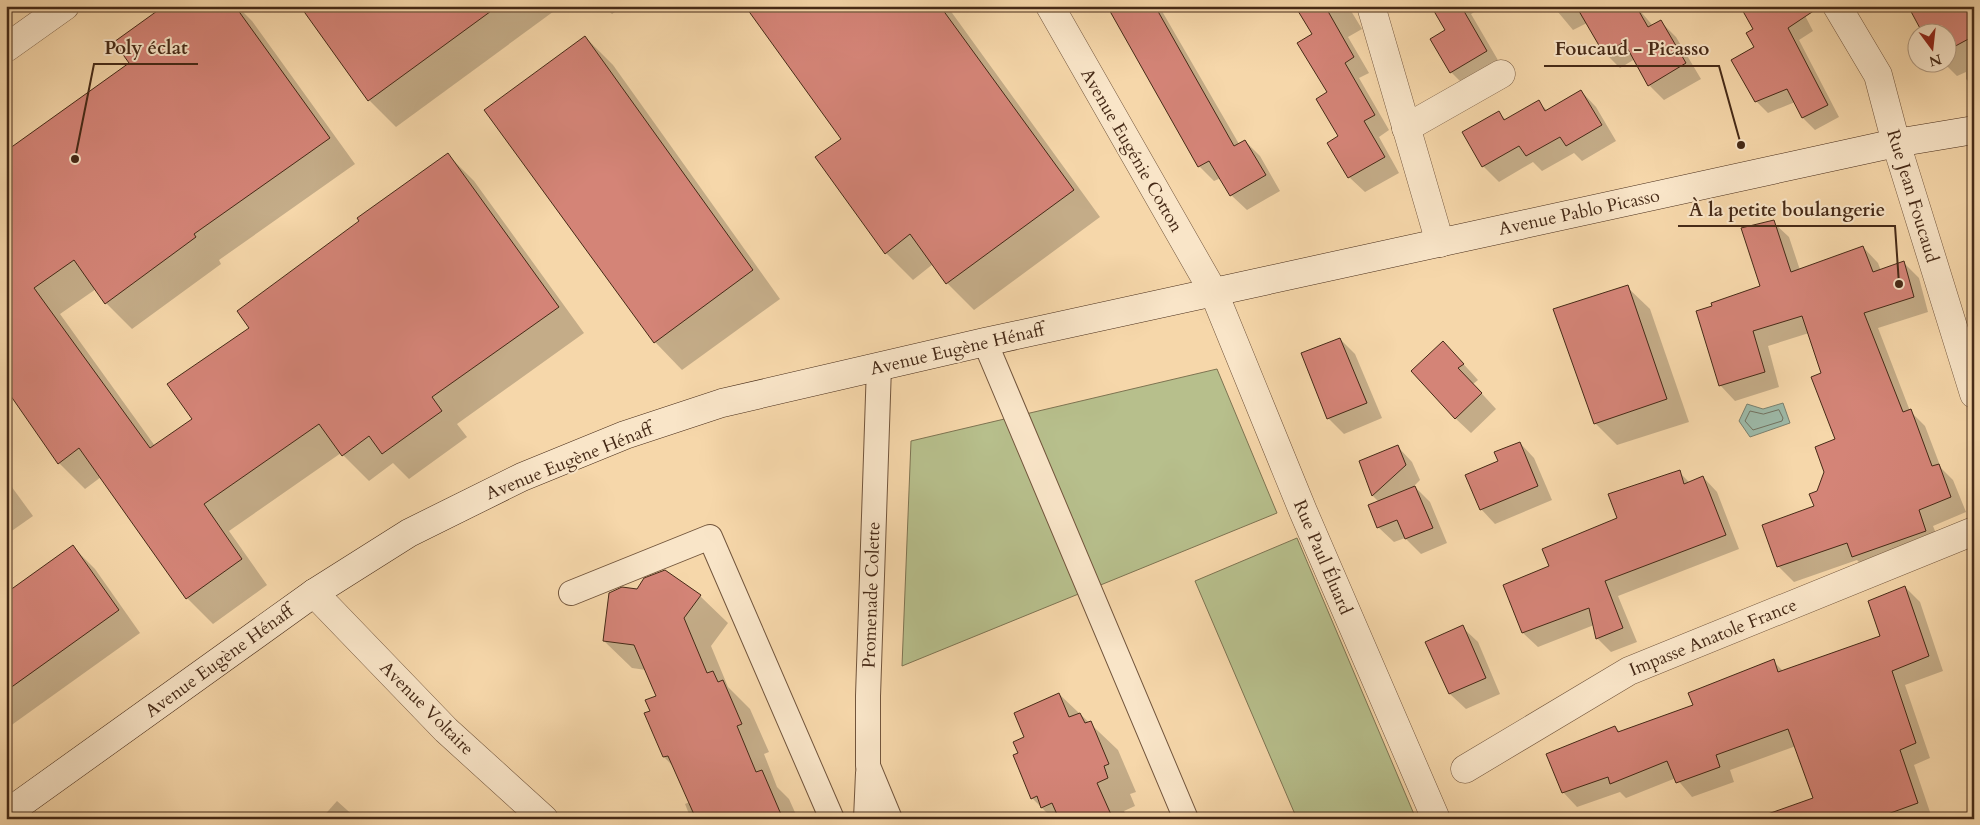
<svg xmlns="http://www.w3.org/2000/svg" width="1980" height="825" viewBox="0 0 1980 825" font-family="Cardo,serif">
  <style>
    .green { fill: #b7bf8c; stroke: #7e7452 }
    .water { fill: #9dbaa9; stroke: #7a806f }
    .shadow { fill: #0003 }
    .lines { fill: none; stroke-linecap: round; stroke-linejoin: round }
    .shore { stroke: #727260; stroke-width: 1 }
    .building { fill: #d48477; stroke: #462a17 }
    .pedestrian-casing { stroke: #72553c; stroke-width: 26 }
    .minor-casing { stroke: #72553c; stroke-width: 29 }
    .secondary-casing { stroke: #462a17; stroke-width: 29 }
    .pedestrian { stroke: #f9e5c8; stroke-width: 24 }
    .minor { stroke: #f9e5c8; stroke-width: 28 }
    .secondary { stroke: #f9e5c8; stroke-width: 28 }
    .labels { text-anchor: middle; stroke-width: 4; stroke-linejoin: round; paint-order: stroke }
    .street-label { font-size: 18px; fill: #462a17; stroke: #f9e5c8 }
    .leader { fill: none; stroke: #462a17; stroke-width: 2 }
    .callout-dot { fill: #462a17; stroke: #f9e5c8; stroke-width: 2 }
    .callout-label { font-size: 19px; text-anchor: middle; font-weight: bold; fill: #462a17; stroke: #f9e5c8; stroke-width: 4; stroke-linejoin: round; paint-order: stroke }
  </style>
  <rect width="100%" height="100%" fill="#f6d7aa"/>
  <filter id="stains"><feTurbulence type="fractalNoise" baseFrequency=".004" numOctaves="4"/><feColorMatrix values="0 0 0 0 .2 0 0 0 0 .09 0 0 0 0 .02 0 0 0 .5 -.17"/></filter>
  <radialGradient id="worn" r=".72"><stop offset=".6" stop-color="#630" stop-opacity="0"/><stop offset="1" stop-color="#630" stop-opacity=".3"/></radialGradient>
  <!-- green -->
  <g class="green">
    <polygon points="1217,369 1277,513 902,666 911,441"/>
    <polygon points="1297,538 1416,819 1297,819 1195,581"/>
  </g>
  <!-- water -->
  <polygon class="water" points="1783,403 1790,423 1750,437 1739,421 1747,404 1763,409"/>
  <!-- shadow -->
  <g class="shadow">
    <polygon points="210,6 237,6 252,21 355,164 219,260 221,264 132,329 106,303 96,289 60,314 155,446 194,419 251,328 448,155 474,181 584,333 457,424 467,437 409,479 393,463 369,481 341,453 229,531 267,585 213,624 187,598 101,477 85,489 59,463 6,152"/>
    <polygon points="315,6 561,6 396,127 369,100"/>
    <polygon points="604,6 623,6 612,14"/>
    <polygon points="747,6 947,6 1100,217 974,310 947,283 933,264 913,280 886,253 843,139"/>
    <polygon points="1107,6 1159,6 1239,144 1245,141 1260,156 1280,191 1247,210 1231,195 1221,178 1214,181 1199,166"/>
    <polygon points="1297,6 1348,6 1362,29 1348,37 1369,73 1359,78 1389,130 1379,137 1399,173 1365,192 1349,177 1313,35"/>
    <polygon points="1433,6 1485,6 1471,14 1502,67 1466,87 1451,72 1447,31"/>
    <polygon points="1553,6 1636,6 1653,26 1661,22 1676,37 1701,79 1664,100 1649,85 1635,59 1620,68 1605,53 1587,23 1573,30"/>
    <polygon points="1800,6 1813,31 1799,40 1839,117 1815,130 1803,118 1795,102 1768,113 1756,101 1754,29"/>
    <polygon points="1909,6 1974,6 1974,87 1966,79 1966,72 1957,76 1943,62 1948,62 1948,32 1924,32"/>
    <polygon points="585,37 613,65 780,299 682,370 655,342"/>
    <polygon points="1581,91 1596,107 1616,141 1582,161 1574,153 1542,171 1533,162 1499,182 1483,166 1464,133 1498,112 1506,120 1538,102 1548,111"/>
    <polygon points="1773,222 1789,237 1800,270 1863,247 1878,263 1881,271 1904,263 1919,278 1928,312 1878,328 1910,411 1925,426 1941,468 1953,480 1966,512 1933,526 1941,546 1868,572 1857,560 1794,582 1779,567 1763,525 1815,507 1836,440 1822,374 1809,333 1768,346 1779,387 1735,401 1720,385 1762,287"/>
    <polygon points="1627,287 1650,309 1689,422 1617,445 1595,423"/>
    <polygon points="1340,339 1355,354 1382,418 1344,434 1328,418"/>
    <polygon points="1458,358 1478,380 1473,384 1496,409 1471,433 1455,418"/>
    <polygon points="1520,443 1534,458 1552,500 1495,524 1481,509 1500,462"/>
    <polygon points="1398,447 1412,462 1420,480 1414,486 1430,502 1447,543 1421,554 1405,538 1394,542 1378,527 1379,502 1373,496 1360,461"/>
    <polygon points="1679,472 1690,483 1703,477 1717,492 1739,549 1618,596 1637,642 1611,652 1597,638 1594,625 1538,647 1523,633 1505,586 1551,567"/>
    <polygon points="6,479 33,516 6,535"/>
    <polygon points="73,547 95,569 140,633 6,729 6,595"/>
    <polygon points="1905,587 1920,602 1943,671 1905,685 1930,758 1914,765 1932,818 1805,819 1815,799 1796,746 1730,770 1734,782 1692,797 1676,778 1626,798 1620,792 1577,807 1563,792 1615,727 1620,732 1694,706 1773,661 1784,672 1881,637"/>
    <polygon points="700,596 728,623 711,646 728,687 750,709 769,752 764,754 777,787 789,799 798,819 691,819 685,804 690,802 674,767 664,757 651,712 657,696 646,670 632,668 604,641"/>
    <polygon points="1462,627 1478,642 1500,694 1466,709 1450,694 1427,643"/>
    <polygon points="1059,694 1118,750 1136,792 1130,794 1135,806 1124,811 1128,819 1053,819 1032,798 1020,753 1026,738"/>
    <polygon points="6,762 12,770 6,774"/>
    <polygon points="337,801 357,819 321,819"/>
    <polygon points="1540,815 1544,819 1530,819"/>
  </g>
  <g class="lines">
    <!-- shore -->
    <polygon class="shore" points="1779,410 1783,418 1782,421 1753,430 1745,421 1750,411 1763,414"/>
  </g>
  <!-- building -->
  <g class="building">
    <polygon points="164,6 235,6 330,138 194,234 196,237 105,304 74,260 34,288 150,448 192,419 167,384 249,328 237,311 359,221 357,218 448,153 559,307 432,397 442,411 382,454 369,436 342,456 319,424 204,504 242,559 186,599 79,448 58,464 6,389 6,151 129,63 114,42"/>
    <polygon points="300,6 498,6 368,101"/>
    <polygon points="745,6 940,6 1074,190 946,284 910,234 885,254 815,157 841,139"/>
    <polygon points="1107,6 1155,6 1234,146 1245,140 1266,175 1230,196 1209,161 1198,167"/>
    <polygon points="1295,6 1325,6 1354,57 1345,63 1375,115 1364,121 1385,157 1348,178 1327,143 1338,136 1316,99 1327,92 1297,43 1312,34"/>
    <polygon points="1431,6 1461,6 1487,51 1450,73 1430,39 1445,30"/>
    <polygon points="1576,6 1636,6 1648,27 1661,20 1686,63 1648,86 1624,42 1604,54"/>
    <polygon points="1740,6 1821,6 1788,28 1828,105 1802,118 1787,89 1755,102 1731,60 1754,47 1746,33 1753,29"/>
    <polygon points="1908,6 1974,6 1974,36 1948,50 1948,32 1922,32"/>
    <polygon points="585,36 753,270 654,343 484,110"/>
    <polygon points="1581,90 1602,125 1566,146 1560,137 1526,156 1519,146 1482,167 1462,132 1499,111 1504,120 1539,100 1545,111"/>
    <polygon points="1774,220 1791,272 1863,246 1873,272 1904,261 1914,297 1864,313 1903,412 1911,409 1932,466 1939,464 1951,497 1919,510 1926,531 1852,557 1847,543 1777,567 1762,525 1814,506 1809,494 1817,491 1824,472 1815,447 1835,439 1811,377 1821,373 1802,316 1753,331 1765,372 1719,386 1696,311 1712,306 1711,303 1760,286 1741,228"/>
    <polygon points="1628,285 1667,399 1594,424 1553,309"/>
    <polygon points="1340,338 1367,403 1327,419 1301,353"/>
    <polygon points="1443,341 1464,364 1458,368 1482,393 1455,419 1411,371"/>
    <polygon points="1520,442 1538,486 1480,510 1465,475 1498,461 1494,452"/>
    <polygon points="1398,445 1406,465 1372,496 1359,461"/>
    <polygon points="1680,470 1684,484 1703,476 1726,535 1605,581 1623,628 1596,639 1589,608 1522,633 1503,585 1549,566 1542,549 1617,518 1608,494"/>
    <polygon points="1415,486 1433,528 1405,539 1397,520 1377,528 1368,505"/>
    <polygon points="73,545 119,610 6,691 6,593"/>
    <polygon points="665,570 701,595 684,618 707,673 713,671 718,682 723,680 742,724 737,726 756,772 762,770 783,819 696,819 668,756 663,757 644,713 650,711 645,700 656,696 634,645 603,641 609,593 622,587 637,589 644,578"/>
    <polygon points="1905,586 1929,656 1892,671 1916,743 1900,750 1918,803 1874,819 1765,819 1765,815 1813,798 1788,729 1716,755 1720,767 1676,783 1667,761 1610,784 1608,777 1562,793 1546,754 1615,726 1618,732 1693,705 1688,693 1774,659 1778,672 1880,636 1868,601"/>
    <polygon points="1463,625 1486,678 1449,694 1425,642"/>
    <polygon points="1059,693 1069,717 1080,713 1085,723 1091,721 1109,764 1104,766 1108,778 1097,783 1113,819 1059,819 1052,803 1041,808 1037,796 1031,799 1013,755 1018,753 1013,742 1024,737 1014,713"/>
  </g>
  <g class="lines">
    <defs>
      <g id="pedestrian">
        <polyline points="985,342 1186,819"/>
        <polyline points="879,366 868,696 868,766 890,819"/>
        <polyline points="571,593 710,537 832,819"/>
        <polyline points="866,819 868,773"/>
      </g>
      <g id="minor">
        <polyline points="1050,6 1214,293 1303,511 1436,819"/>
        <polyline points="1371,6 1440,243"/>
        <polyline points="1837,6 1878,75 1896,143 1974,394"/>
        <polyline points="6,48 65,6"/>
        <polyline points="1406,128 1501,74"/>
        <polyline points="314,593 446,730 544,819"/>
        <polyline points="1465,769 1629,671 1974,531"/>
      </g>
      <polyline id="secondary" points="6,814 314,593 409,533 522,477 625,435 722,403 985,342 1896,143 1974,130"/>
    </defs>
    <!-- pedestrian casing -->
    <use href="#pedestrian" class="pedestrian-casing"/>
    <!-- minor casing -->
    <use href="#minor" class="minor-casing"/>
    <!-- secondary casing -->
    <use href="#secondary" class="secondary-casing"/>
    <!-- pedestrian -->
    <use href="#pedestrian" class="pedestrian"/>
    <!-- minor -->
    <use href="#minor" class="minor"/>
    <!-- secondary -->
    <use href="#secondary" class="secondary"/>
  </g>
  <g class="labels">
    <!-- street labels -->
    <g class="street-label">
      <text transform="translate(1132 150) rotate(60)" y="6">Avenue Eugénie Cotton</text>
      <text transform="translate(1913 196) rotate(73)" y="6">Rue Jean Foucaud</text>
      <text transform="translate(1579 212) rotate(-12)" y="6">Avenue Pablo Picasso</text>
      <text transform="translate(957 349) rotate(-13)" y="6">Avenue Eugène Hénaff</text>
      <text transform="translate(569 461) rotate(-22)" y="6">Avenue Eugène Hénaff</text>
      <text transform="translate(1323 557) rotate(67)" y="6">Rue Paul Éluard</text>
      <text transform="translate(871 595) rotate(-88)" y="6">Promenade Colette</text>
      <text transform="translate(1713 637) rotate(-22)" y="6">Impasse Anatole France</text>
      <text transform="translate(219 661) rotate(-36)" y="6">Avenue Eugène Hénaff</text>
      <text transform="translate(427 708) rotate(45)" y="6">Avenue Voltaire</text>
    </g>
  </g>
  <!-- callouts -->
  <path class="leader" d="M75 159L94 64H198M1741 145L1719 66H1544M1899 284L1895 226H1678"/>
  <g class="callout-dot">
    <circle cx="75" cy="159" r="5"/>
    <circle cx="1741" cy="145" r="5"/>
    <circle cx="1899" cy="284" r="5"/>
  </g>
  <g class="callout-label">
    <text x="146" y="54">Poly éclat</text>
    <text x="1632" y="55">Foucaud - Picasso</text>
    <text x="1787" y="216">À la petite boulangerie</text>
  </g>
  <!-- margin -->
  <rect width="1980" height="825" fill="none" stroke="#f6d7aa" stroke-width="25"/>
  <rect x="8" y="8" width="1965" height="810" fill="none" stroke="#462a17" stroke-width="2.5"/>
  <rect x="12" y="12" width="1955" height="800" fill="none" stroke="#462a17"/>
  <!-- north arrow -->
  <g transform="translate(1932 48) rotate(165)"><circle r="24" fill="#f9e5c8" stroke="#b19a81"/>
  <path d="M0-4L9 19L0 12L-9 19Z" fill="#8f2418"/>
  <text y="-8" font-size="14" font-weight="bold" text-anchor="middle" fill="#462a17">N</text>
  </g>
  <rect width="100%" height="100%" filter="url(#stains)"/>
  <rect width="100%" height="100%" fill="url(#worn)"/>
</svg>
